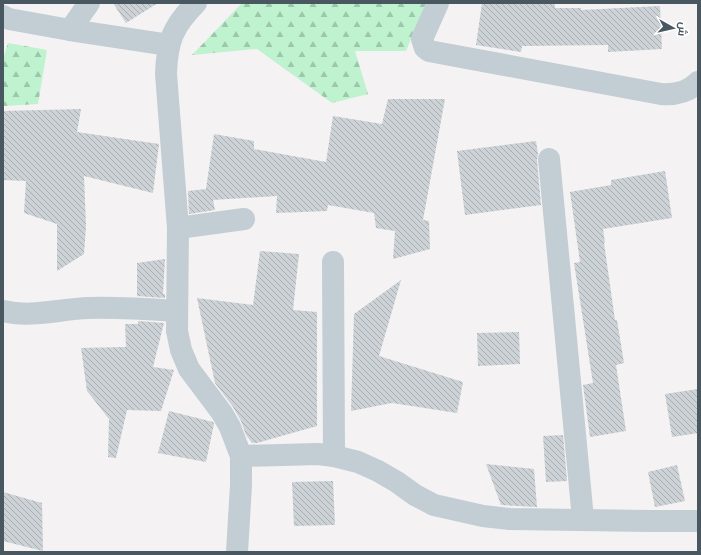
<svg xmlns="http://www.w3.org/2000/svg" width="701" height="555" viewBox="0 0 701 555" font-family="'Exo 2',Cairo,sans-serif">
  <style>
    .forest { fill: url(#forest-firs) }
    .building { fill: url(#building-back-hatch) }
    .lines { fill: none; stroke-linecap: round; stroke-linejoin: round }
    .minor { stroke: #c2cdd4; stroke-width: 22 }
  </style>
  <defs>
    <pattern id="forest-firs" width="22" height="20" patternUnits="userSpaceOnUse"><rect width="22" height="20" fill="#bff2cf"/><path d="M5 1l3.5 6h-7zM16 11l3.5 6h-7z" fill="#9dc7ab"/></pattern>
    <pattern id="building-back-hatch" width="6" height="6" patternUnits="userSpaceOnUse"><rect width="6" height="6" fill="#cdd2d6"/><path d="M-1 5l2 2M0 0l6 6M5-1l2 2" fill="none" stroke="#a8adb1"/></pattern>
  </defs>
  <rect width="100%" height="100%" fill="#f4f2f2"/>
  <!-- forest -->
  <g class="forest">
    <polygon points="242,3 426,3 406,51 355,51 368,94 332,103 257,49 192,55"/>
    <polygon points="8,43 47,50 38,104 3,106 3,59"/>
  </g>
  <!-- building -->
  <g class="building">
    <polygon points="113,3 158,3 126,23"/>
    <polygon points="482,3 555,3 555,8 581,8 581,10 660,6 662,49 608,52 608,45 522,46 521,52 476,45"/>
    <polygon points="388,99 445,99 423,220 429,221 430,249 393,259 395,231 376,228 374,213 328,205 327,211 276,213 277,196 213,200 215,210 189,214 188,191 206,189 214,134 254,141 254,149 326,162 333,116 382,124"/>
    <polygon points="81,109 77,132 159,144 153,193 84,176 86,226 84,254 57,271 57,224 24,213 26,181 3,180 3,111"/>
    <polygon points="536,141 538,154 537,160 541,205 465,215 457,151"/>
    <polygon points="665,171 672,218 603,229 605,243 604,243 615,320 617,320 624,363 616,365 626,431 590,437 583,385 593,383 574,263 580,262 570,192 611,185 611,180"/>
    <polygon points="260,251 299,254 293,310 317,312 317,426 257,443 252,443 246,435 241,421 233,407 215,383 197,298 253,305"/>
    <polygon points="165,259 163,294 165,294 165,298 137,296 137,263"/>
    <polygon points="401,280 379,356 463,382 457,413 392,403 351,411 354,314"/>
    <polygon points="138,321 164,323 153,367 174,370 161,411 127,410 116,458 108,457 109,419 87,391 81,348 126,347 125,324 138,324"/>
    <polygon points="519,332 520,364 478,366 477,333"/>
    <polygon points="698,389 698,433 672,437 665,394"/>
    <polygon points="169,411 213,422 214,424 206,462 158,453"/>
    <polygon points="563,435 567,481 546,482 543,436"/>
    <polygon points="486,464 534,469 537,507 501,505"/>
    <polygon points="677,465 685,501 655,507 648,472"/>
    <polygon points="333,481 335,525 294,526 292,482"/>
    <polygon points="3,492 42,503 43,551 3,541"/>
  </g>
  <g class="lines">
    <!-- minor -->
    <g class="minor">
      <path d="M196,3C173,26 167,41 166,74L178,228L177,331L181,350L189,369L222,413L230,427L241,456V485L237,552"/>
      <path d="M438,3L422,39L425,48L429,51L661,94C675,95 688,93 698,82"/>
      <polyline points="3,16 9,19 70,30 169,45"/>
      <polyline points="70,30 89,3"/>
      <polyline points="549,159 583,519"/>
      <polyline points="178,228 244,219"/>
      <polyline points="333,262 334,456"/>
      <path d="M3,311C31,318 60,309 88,308C117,307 147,309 177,311"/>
      <polyline points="241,456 318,454 334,456 358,462 378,471 397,482 415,495 434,505 483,516 510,519 650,521 698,521"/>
    </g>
  </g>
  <!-- border -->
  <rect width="701" height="555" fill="none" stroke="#485760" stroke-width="8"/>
  <!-- north arrow -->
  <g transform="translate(673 28) rotate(98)" stroke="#ffffff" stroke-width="3" paint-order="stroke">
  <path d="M0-3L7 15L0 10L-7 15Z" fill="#485760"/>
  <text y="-6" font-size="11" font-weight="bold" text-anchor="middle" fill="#485760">ش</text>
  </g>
</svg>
